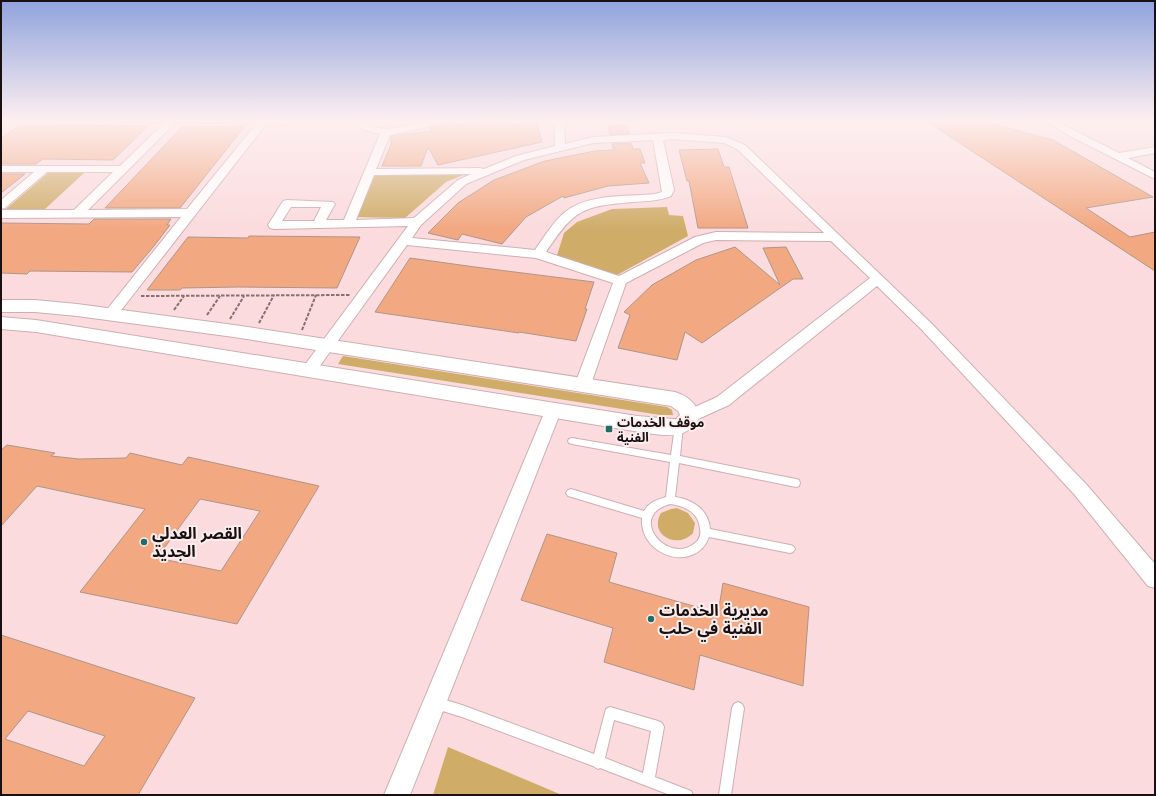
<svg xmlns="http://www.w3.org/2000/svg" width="1156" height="796" viewBox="0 0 1156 796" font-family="Quicksand,'Noto Sans Arabic',sans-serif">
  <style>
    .green { fill: #cfac68 }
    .building { fill: #f2a881; stroke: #af9588; fill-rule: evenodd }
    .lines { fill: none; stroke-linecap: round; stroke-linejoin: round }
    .service-casing { stroke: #ceafb1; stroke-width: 2 }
    .minor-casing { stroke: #ceafb1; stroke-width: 2 }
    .tertiary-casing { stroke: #ceafb1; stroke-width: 2 }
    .path { stroke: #857172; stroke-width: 2; stroke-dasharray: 3.5 1.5; stroke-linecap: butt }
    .service { fill: #fff; fill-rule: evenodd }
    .minor { fill: #fff; fill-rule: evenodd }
    .tertiary { fill: #fff; fill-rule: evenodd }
    .poi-dot { fill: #236c65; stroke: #fbeeee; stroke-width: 1.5 }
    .labels { text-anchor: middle; stroke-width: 4; stroke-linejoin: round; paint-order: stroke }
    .poi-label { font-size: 13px; font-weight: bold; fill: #1a1011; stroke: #fbeeee; text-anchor: start }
    .near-poi-label { font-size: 16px; font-weight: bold; fill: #1a1011; stroke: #fbeeee; text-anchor: start }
  </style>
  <rect width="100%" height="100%" fill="#fbdbdd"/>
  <!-- green -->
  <g class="green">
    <polygon points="48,173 84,173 44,210 5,210"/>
    <polygon points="468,173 446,182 405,218 350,217 368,175 377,174"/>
    <polygon points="667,207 669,215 683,216 688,236 617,275 554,265 564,233 577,222 612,209"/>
    <polygon points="343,356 667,407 672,410 673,415 660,415 338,364"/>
    <path d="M677,508L688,513L695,523L693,533C678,550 648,535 661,513L671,509Z"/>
    <polygon points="448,747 562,795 433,795"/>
  </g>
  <!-- building -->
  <g class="building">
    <polygon points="923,119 975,119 1053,140 1153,197 1086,208 1130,237 1155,232 1155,271"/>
    <polygon points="504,120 506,125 537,123 542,142 438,165 428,147 421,166 382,166 391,145 391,136 432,131 430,128 454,123 456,125"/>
    <polygon points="20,125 53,125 148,126 113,160 43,159 36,164 1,164 1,138"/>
    <polygon points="626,125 629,134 610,135 608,126"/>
    <polygon points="245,126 180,208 105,208 182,127"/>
    <polygon points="631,143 633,149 640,149 645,163 640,163 649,183 608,186 564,198 563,196 526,217 502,244 462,234 458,240 428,233 458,203 494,180 545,161 595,151 614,150 612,144"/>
    <polygon points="718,149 724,167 729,167 748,228 698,228 689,181 687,181 679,150"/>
    <polygon points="1,174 25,174 1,193"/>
    <polygon points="94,219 171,219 167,225 170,225 154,246 132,272 30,271 27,274 1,273 1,223 89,224"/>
    <polygon points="249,236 360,237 337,288 238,287 182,288 180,290 147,290 188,237 248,238"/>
    <polygon points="735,247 780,285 763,248 786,247 803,279 793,279 702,343 685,332 677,360 618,348 630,315 624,312 652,285 696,260"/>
    <polygon points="410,258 475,267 594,282 585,309 587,309 576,341 519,332 519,333 375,312"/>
    <path d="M7,445L55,453L51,456L79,459L126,458L130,453L182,465L188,457L319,486L237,624L80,592L145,509L37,486L1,526V450ZM200,499L260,511L221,571L157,558Z"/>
    <polygon points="547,534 617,553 609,582 718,613 723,583 809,607 803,686 700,655 694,690 604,662 613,628 521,600"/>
    <path d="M1,635L195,698L138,795H1ZM28,711L105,736L84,766L5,739Z"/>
  </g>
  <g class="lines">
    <defs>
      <g id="service">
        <path d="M679,423L682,424L683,426L680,456L796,479L799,480L800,483L799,486L796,487L679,463L675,497C692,499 709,510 710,529L790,545L793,546L795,549L793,552L790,553L709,537C695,574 639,556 642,518L568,496L566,493L568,490L571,489L644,511C649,502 657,500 666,497L670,462L572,444L569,443L568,441L569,439L572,438L671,455L675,426L676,424ZM670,504C684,506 699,512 700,529C701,535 700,539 695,543C668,566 626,516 670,504Z"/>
        <path d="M436,697L462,705L594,754L606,709L610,707L658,721L662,723L664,727L655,777L691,791L693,795H670L600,768L598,769L593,766L462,717L436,709L432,707L430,703L432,699ZM614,720L651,731L643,773L605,758Z"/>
        <polygon points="738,702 742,704 744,708 731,795 719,795 732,708 734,704"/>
      </g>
      <g id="minor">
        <path d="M120,119H295L292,123L283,125L267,123L115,318L110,320L105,318L103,315L105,312L181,217L1,218V210H74L113,172H47L5,208L1,209V200L34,172H1V166H120L165,122H125ZM176,122L257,123L187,209L88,210Z"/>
        <path d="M354,119H364C382,143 428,115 455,119L450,122L390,135L376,169L480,168L484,169L516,156L555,146L554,119H564L565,144L593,137L673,133L726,137L745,145L931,323L1086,484L1155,564V588L1148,586L1074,494L921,329L877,286L729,405L696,420L690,422L684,420L682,416L684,412L717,397L870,278L831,241L716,240L703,243L626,283L591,384L589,388L583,390L577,388L575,384L613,283L536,258L407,245L314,374L309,375L304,374L301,370L304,366L408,226L274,229L270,228L268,225L283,201L287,200L333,202L335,204L326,220H344L380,134L362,129ZM673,139L724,143L737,149L824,233L716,232L695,237L619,276L546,252C575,209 582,206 634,202C647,201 659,201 671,196L674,190L663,140ZM653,140L662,192L655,194C627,197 589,193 565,212C553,222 544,237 535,250L412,238L421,225L466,184L524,160L593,143ZM471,174L458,180L414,218L356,220L374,175ZM291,207H321L314,221H282Z"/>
        <polygon points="1041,119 1052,119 1119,153 1155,147 1155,153 1128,158 1155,172 1155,179 1070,136"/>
        <polygon points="553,405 559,407 561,411 410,795 384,795 545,411 547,407"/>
      </g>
      <path id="tertiary" d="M1,300H35L77,304L234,325L675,392C688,396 696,403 700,416C687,440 670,436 646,433L36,332L1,329V317L36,320L637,416L673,419H676L680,415L678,411L671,406L234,337L77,316L35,312H1Z"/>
    </defs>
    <!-- service casing -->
    <use href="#service" class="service-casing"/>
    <!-- minor casing -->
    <use href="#minor" class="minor-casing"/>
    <!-- tertiary casing -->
    <use href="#tertiary" class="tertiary-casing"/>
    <!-- path -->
    <g class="path">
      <polyline points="141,296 350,295"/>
      <polyline points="174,310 184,296"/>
      <polyline points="207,315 220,296"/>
      <polyline points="230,319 244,296"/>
      <polyline points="259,323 274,295"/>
      <polyline points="302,330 316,295"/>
    </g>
    <!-- service -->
    <use href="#service" class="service"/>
    <!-- minor -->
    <use href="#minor" class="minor"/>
    <!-- tertiary -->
    <use href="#tertiary" class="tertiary"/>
  </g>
  <!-- sky -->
  <linearGradient id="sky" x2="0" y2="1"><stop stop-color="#8fa3dd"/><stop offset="0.52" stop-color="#fdeff0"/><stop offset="1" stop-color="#fdeff0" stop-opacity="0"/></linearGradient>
  <rect width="1156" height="230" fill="url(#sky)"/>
  <!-- markers -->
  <g class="poi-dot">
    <rect x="605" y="425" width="8" height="8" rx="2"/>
    <circle cx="144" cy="542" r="4"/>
    <circle cx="651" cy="619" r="4"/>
  </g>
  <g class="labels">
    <!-- poi labels -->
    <g class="poi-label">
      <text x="617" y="427">موقف الخدمات<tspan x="617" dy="15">الفنية</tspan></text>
    </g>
    <!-- near-poi labels -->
    <g class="near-poi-label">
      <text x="152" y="539">القصر العدلي<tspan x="152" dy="18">الجديد</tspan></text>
      <text x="659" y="616">مديرية الخدمات<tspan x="659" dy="18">الفنية في حلب</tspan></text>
    </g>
  </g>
  <!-- border -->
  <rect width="1156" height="796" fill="none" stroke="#1a1011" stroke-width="4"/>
</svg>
